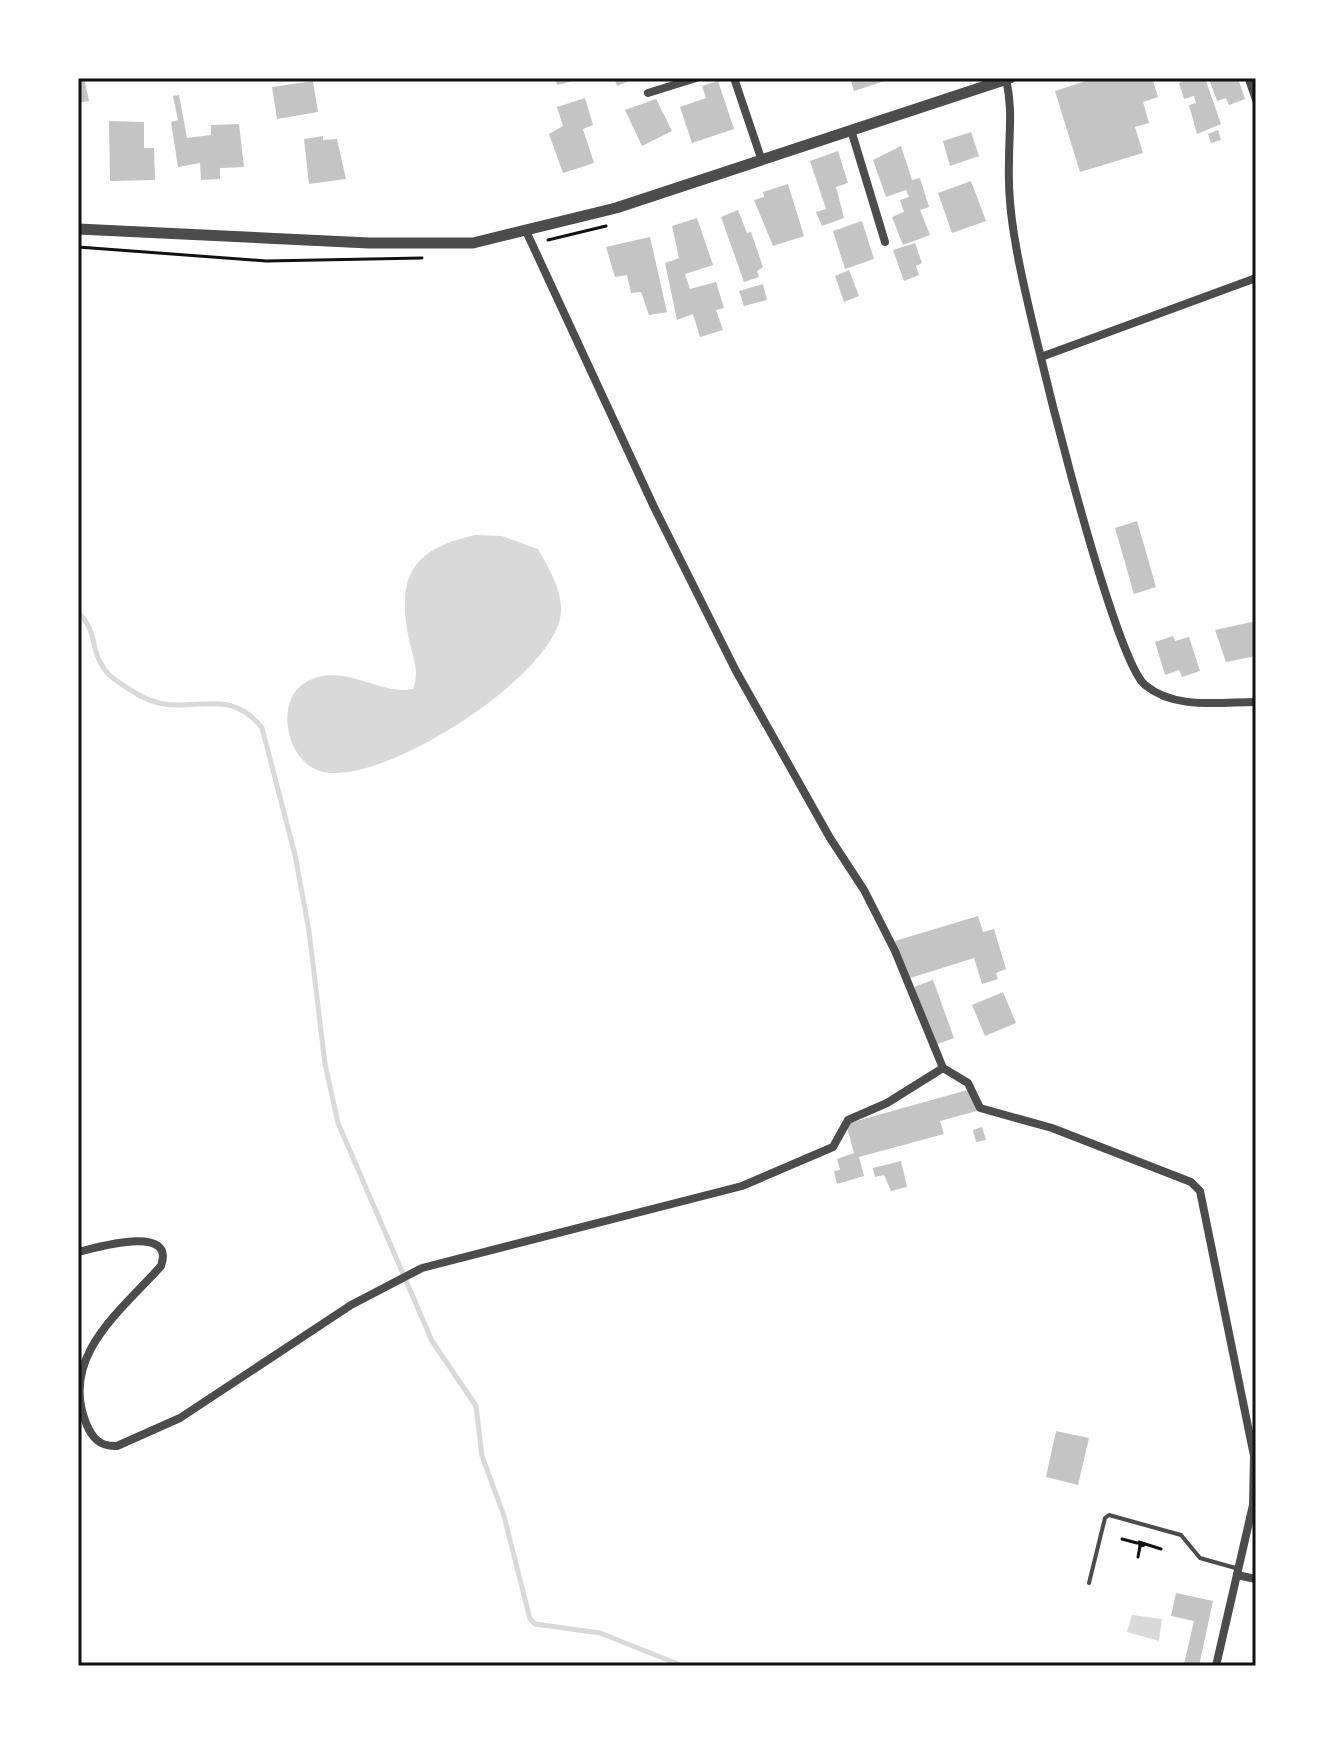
<svg xmlns="http://www.w3.org/2000/svg" width="1334" height="1744" viewBox="0 0 1334 1744" font-family="'PT Serif',serif">
  <style>
    .water { fill: #d9d9d9 }
    .lines { fill: none; stroke-linecap: round; stroke-linejoin: round }
    .stream { stroke: #d9d9d9; stroke-width: 5 }
    .building { fill: #c4c4c4 }
    .path { stroke: #111; stroke-width: 3 }
    .service { stroke: #4c4c4c; stroke-width: 4 }
    .pedestrian { stroke: #4c4c4c; stroke-width: 7 }
    .minor { stroke: #4c4c4c; stroke-width: 8 }
    .tertiary { stroke: #4c4c4c; stroke-width: 11 }
    .neatline { fill: none; stroke: #111; stroke-width: 3 }
  </style>
  <rect width="100%" height="100%" fill="#fff"/>
  <!-- water -->
  <g class="water">
    <path d="M475,535L502,536L538,549C548,567 562,589 561,611C560,673 379,790 320,771C286,761 274,700 306,682C344,661 379,696 413,689C420,672 413,658 409,640C396,576 412,549 475,535Z"/>
    <polygon points="1132,1615 1162,1619 1159,1641 1127,1632"/>
  </g>
  <g class="lines">
    <!-- stream -->
    <path class="stream" d="M78,612C99,634 89,646 103,667C109,678 126,687 137,694C185,723 225,680 262,728L295,855L309,931L325,1064L338,1123L432,1341L476,1406L482,1456L504,1516L530,1619L535,1624L600,1633L683,1666"/>
  </g>
  <!-- building -->
  <g class="building">
    <polygon points="78,78 84,78 89,101 78,103"/>
    <polygon points="555,78 581,78 582,79 557,85"/>
    <polygon points="614,78 638,78 617,86"/>
    <polygon points="850,78 891,78 891,79 854,91"/>
    <polygon points="1095,78 1152,78 1158,97 1143,102 1149,123 1135,127 1143,153 1080,172 1055,91"/>
    <polygon points="1189,78 1205,78 1221,124 1197,134 1189,105 1196,103 1194,96 1184,99 1179,83"/>
    <polygon points="1238,78 1245,99 1229,105 1226,98 1217,101 1209,79"/>
    <polygon points="313,81 318,112 277,119 272,87"/>
    <polygon points="718,81 734,129 692,143 680,107 706,98 702,86"/>
    <polygon points="179,95 187,138 211,135 211,125 239,124 244,167 220,168 220,179 201,180 200,163 178,167 171,122 178,120 173,96"/>
    <polygon points="585,98 593,125 583,129 594,163 563,173 549,134 563,126 557,107"/>
    <polygon points="656,99 672,131 642,146 625,110"/>
    <polygon points="109,121 144,122 144,148 154,148 155,180 110,181"/>
    <polygon points="1218,130 1221,140 1211,143 1208,134"/>
    <polygon points="971,132 979,156 950,166 943,141"/>
    <polygon points="323,136 323,140 337,139 346,179 309,184 304,139"/>
    <polygon points="901,146 912,180 920,178 929,207 920,210 930,235 903,245 892,217 904,212 900,200 909,197 906,190 886,197 873,160"/>
    <polygon points="838,151 848,183 836,187 844,218 822,226 816,212 826,209 810,161"/>
    <polygon points="971,181 986,221 952,233 938,193"/>
    <polygon points="788,184 804,236 773,246 754,200 764,197 763,192"/>
    <polygon points="738,210 747,233 751,232 763,267 757,271 759,277 744,282 721,217"/>
    <polygon points="697,218 713,265 685,274 690,289 716,282 724,308 716,310 723,330 700,337 693,314 677,320 665,263 679,258 672,226"/>
    <polygon points="862,221 874,259 845,269 833,231"/>
    <polygon points="650,237 667,312 649,315 641,292 631,293 627,275 615,277 606,247"/>
    <polygon points="915,243 922,263 916,266 919,275 904,281 893,250"/>
    <polygon points="849,270 859,296 844,302 835,276"/>
    <polygon points="763,284 767,300 744,306 739,291"/>
    <polygon points="1137,521 1156,587 1134,594 1115,528"/>
    <polygon points="1256,621 1256,656 1226,662 1215,630"/>
    <polygon points="1173,636 1175,641 1189,637 1200,671 1182,677 1179,670 1165,675 1155,642"/>
    <polygon points="978,916 983,932 994,929 1006,969 996,973 998,979 982,984 974,958 907,979 895,941"/>
    <polygon points="933,980 954,1038 935,1045 914,987"/>
    <polygon points="1003,992 1016,1023 985,1036 972,1005"/>
    <polygon points="971,1089 977,1111 940,1121 944,1134 859,1157 864,1176 837,1184 834,1171 840,1170 837,1159 854,1153 846,1124"/>
    <polygon points="982,1127 986,1140 976,1142 973,1130"/>
    <polygon points="901,1161 907,1187 891,1191 884,1175 875,1177 873,1168"/>
    <polygon points="1056,1431 1089,1438 1078,1485 1046,1477"/>
    <polygon points="1176,1593 1213,1601 1199,1666 1184,1664 1194,1621 1171,1616"/>
  </g>
  <g class="lines">
    <!-- path -->
    <g class="path">
      <polyline points="548,240 606,226"/>
      <polyline points="78,247 266,261 422,258"/>
      <polyline points="1122,1539 1137,1543"/>
      <polyline points="1144,1545 1140,1546 1139,1542 1161,1549"/>
      <polyline points="1138,1557 1140,1546"/>
    </g>
    <!-- service -->
    <polyline class="service" points="1089,1583 1105,1518 1109,1515 1181,1535 1200,1558 1239,1569"/>
    <!-- pedestrian -->
    <polyline class="pedestrian" points="1248,78 1256,101"/>
    <!-- minor -->
    <g class="minor">
      <polyline points="734,78 761,158"/>
      <path d="M1006,78C1013,112 1009,128 1009,162C1008,189 1011,219 1016,246C1026,307 1112,658 1145,685C1175,710 1220,702 1256,702"/>
      <polyline points="648,93 696,78"/>
      <polyline points="851,130 885,242"/>
      <polyline points="526,231 654,507 736,671 830,838 864,890 895,951 943,1068 968,1083 980,1108 1052,1128 1191,1182 1200,1191 1254,1456 1253,1505 1216,1666"/>
      <polyline points="1041,357 1256,278"/>
      <path d="M78,1252C98,1247 176,1224 161,1266C122,1310 59,1356 86,1423C92,1438 100,1447 117,1446L180,1418L351,1305L422,1268L742,1186L833,1147L848,1120L887,1103L943,1068"/>
      <polyline points="1237,1575 1256,1579"/>
    </g>
    <!-- tertiary -->
    <polyline class="tertiary" points="78,229 369,243 473,243 616,208 1010,78"/>
  </g>
  <!-- border -->
  <rect width="1334" height="1744" fill="none" stroke="#ffffff" stroke-width="160"/>
  <rect x="80" y="80" width="1174" height="1584" class="neatline"/>
</svg>
